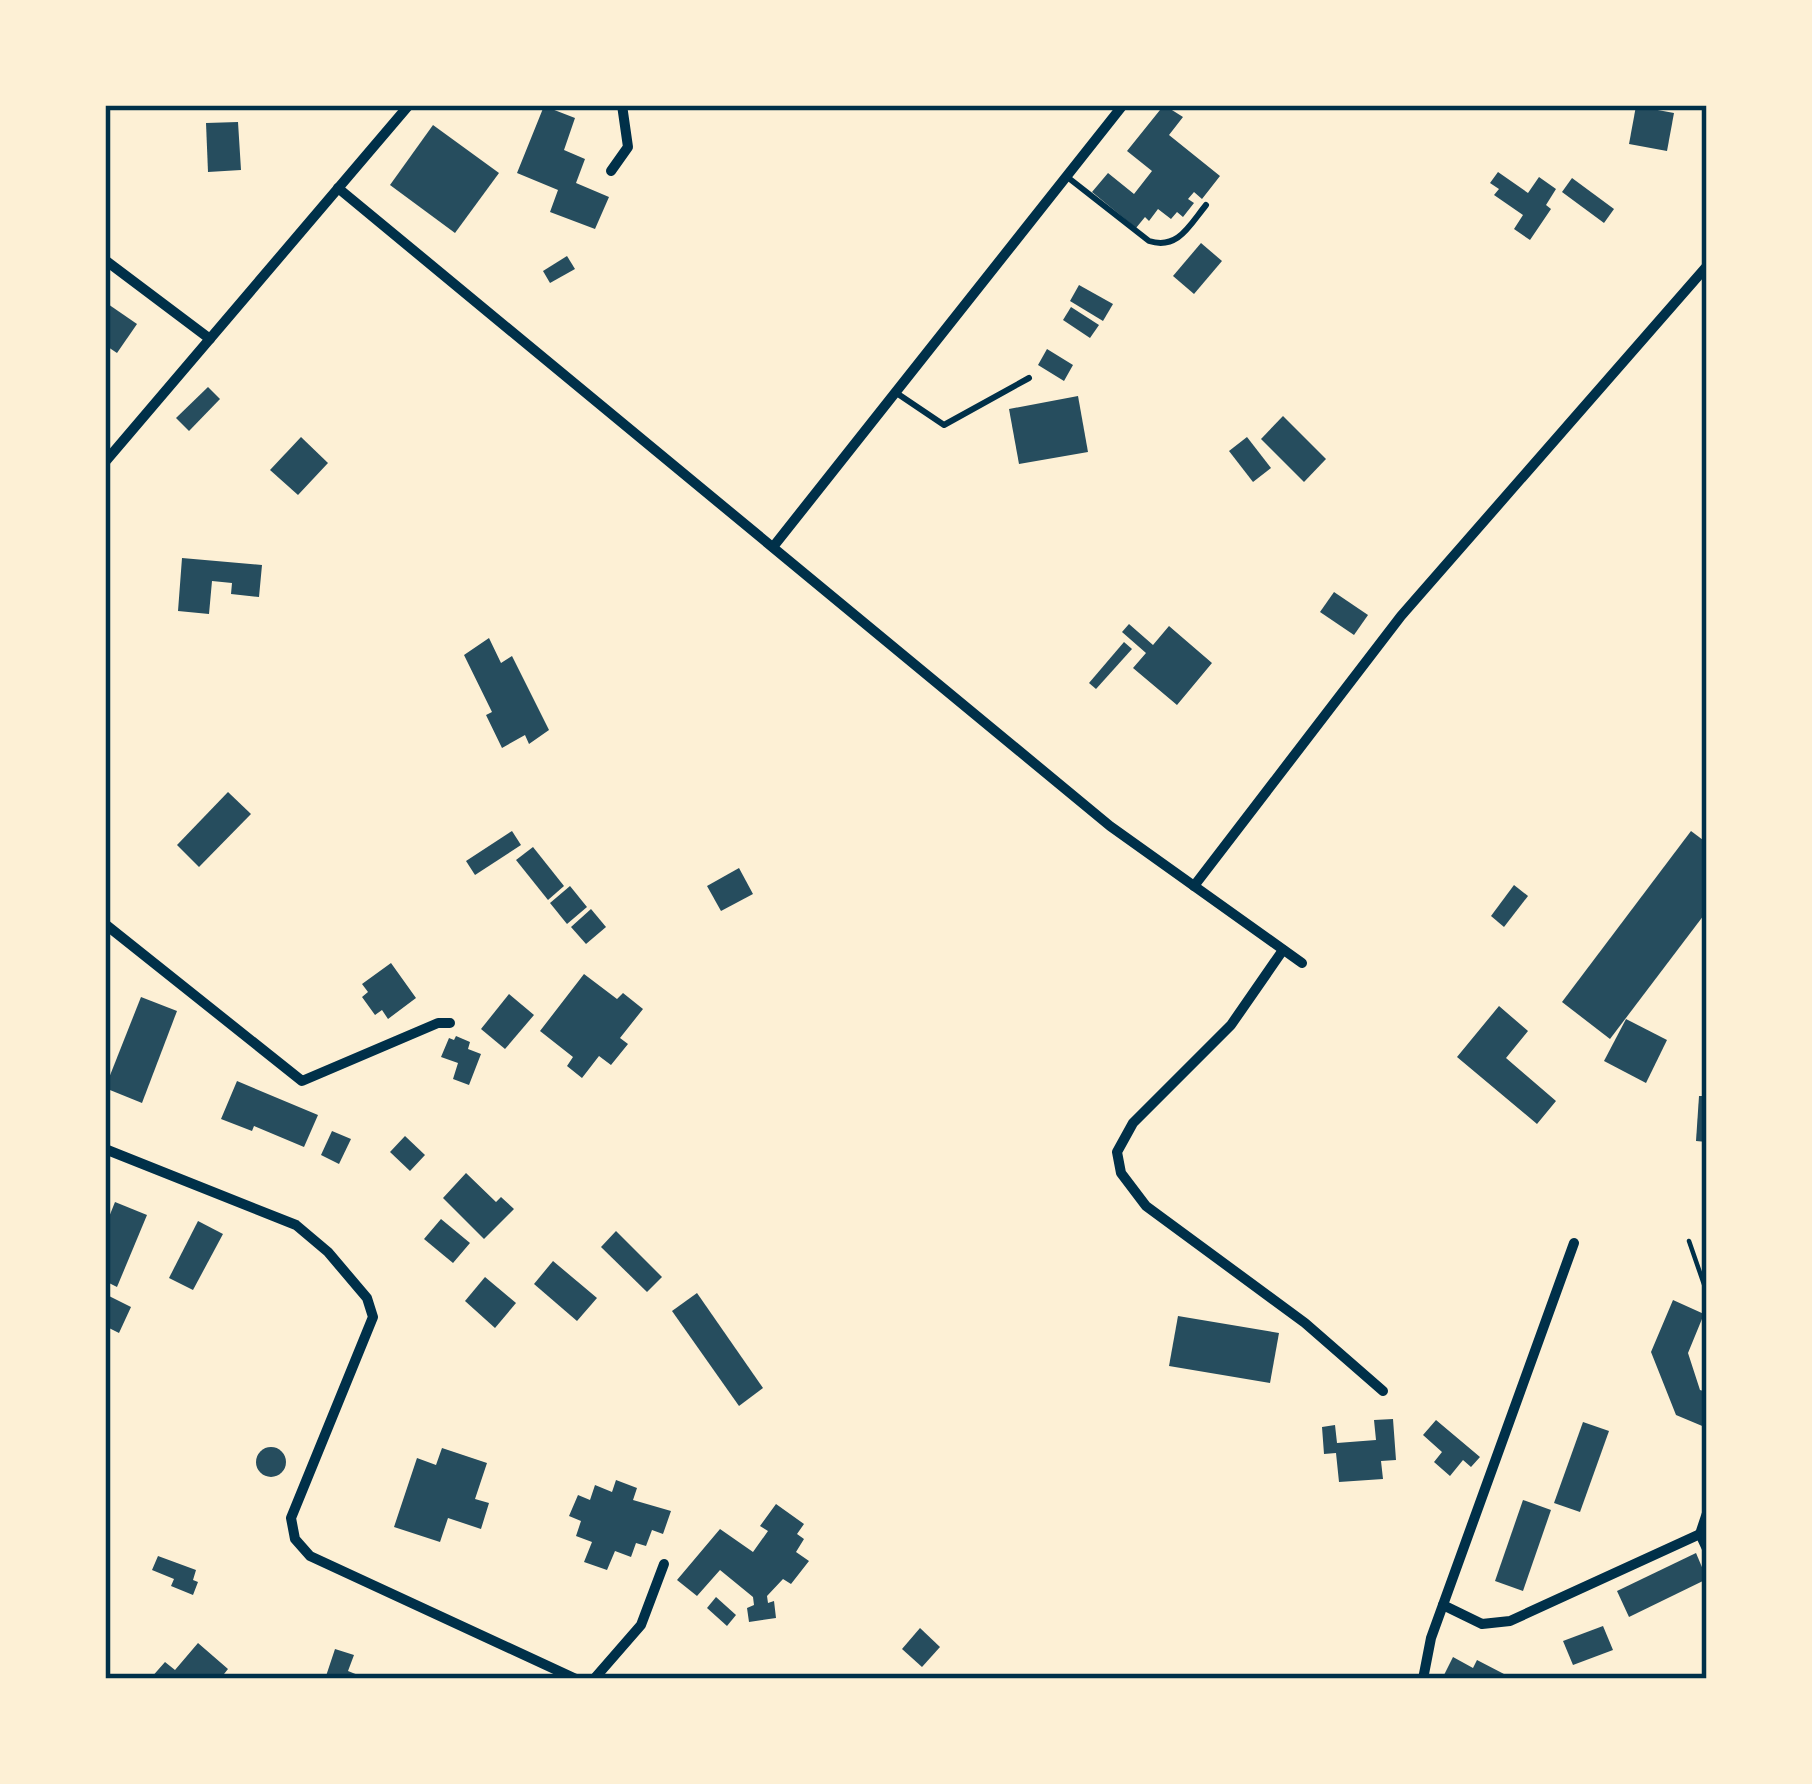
<svg xmlns="http://www.w3.org/2000/svg" width="1812" height="1784" viewBox="0 0 1812 1784" font-family="'PT Sans Narrow',sans-serif">
  <style>
    .building { fill: #264d5e }
    .lines { fill: none; stroke-linecap: round; stroke-linejoin: round }
    .path { stroke: #003049; stroke-width: 4.5 }
    .service { stroke: #003049; stroke-width: 6 }
    .minor { stroke: #003049; stroke-width: 10 }
    .neatline { fill: none; stroke: #003049; stroke-width: 4.5 }
  </style>
  <rect width="100%" height="100%" fill="#fdf0d5"/>
  <!-- building -->
  <g class="building">
    <polygon points="1164,105 1183,117 1169,135 1220,176 1202,199 1194,192 1188,199 1194,203 1183,217 1177,212 1171,219 1158,209 1149,221 1145,217 1136,228 1092,192 1108,173 1134,194 1152,171 1127,151"/>
    <polygon points="544,106 575,118 564,150 585,159 576,183 609,197 595,229 550,212 558,190 517,173"/>
    <polygon points="1636,106 1674,113 1667,151 1629,144"/>
    <polygon points="238,122 241,170 208,172 206,123"/>
    <polygon points="433,125 499,173 455,233 390,185"/>
    <polygon points="1498,172 1528,193 1539,177 1556,189 1546,205 1551,209 1530,240 1514,229 1523,215 1494,195 1499,189 1490,183"/>
    <polygon points="1572,178 1614,209 1604,223 1562,192"/>
    <polygon points="1201,243 1222,261 1194,294 1173,276"/>
    <polygon points="567,256 575,269 550,283 543,271"/>
    <polygon points="1079,285 1113,304 1103,321 1070,301"/>
    <polygon points="105,302 137,324 117,353 105,345"/>
    <polygon points="1071,307 1099,325 1090,338 1063,320"/>
    <polygon points="1047,349 1073,365 1064,381 1038,365"/>
    <polygon points="208,387 220,399 189,431 176,418"/>
    <polygon points="1078,396 1088,452 1019,464 1009,409"/>
    <polygon points="1283,416 1326,459 1304,482 1261,439"/>
    <polygon points="301,437 328,463 298,495 270,470"/>
    <polygon points="1247,437 1271,468 1253,482 1229,451"/>
    <polygon points="182,558 262,565 259,597 231,594 232,583 212,581 209,614 178,611"/>
    <polygon points="1334,592 1368,615 1354,635 1320,612"/>
    <polygon points="1129,624 1153,645 1169,626 1212,663 1177,705 1133,668 1146,653 1122,632"/>
    <polygon points="489,638 501,663 512,656 549,730 529,744 525,735 502,748 486,715 492,712 464,655"/>
    <polygon points="1124,642 1132,649 1096,689 1089,683"/>
    <polygon points="228,792 251,814 199,867 177,845"/>
    <polygon points="512,831 521,845 475,875 466,861"/>
    <polygon points="1691,831 1707,843 1707,911 1610,1039 1562,1002"/>
    <polygon points="533,847 564,886 548,900 516,860"/>
    <polygon points="739,868 753,894 721,911 707,886"/>
    <polygon points="1514,885 1528,896 1504,927 1491,916"/>
    <polygon points="570,886 587,907 567,924 550,903"/>
    <polygon points="591,909 606,927 586,944 571,927"/>
    <polygon points="391,963 416,998 388,1019 382,1010 375,1015 362,997 368,992 362,984"/>
    <polygon points="584,974 617,999 623,993 643,1009 620,1038 628,1044 611,1065 599,1056 582,1078 567,1066 573,1057 540,1031"/>
    <polygon points="509,994 534,1015 505,1049 481,1029"/>
    <polygon points="141,997 177,1011 142,1103 105,1088"/>
    <polygon points="1499,1006 1528,1031 1506,1058 1556,1101 1537,1124 1457,1057"/>
    <polygon points="1626,1019 1667,1040 1646,1083 1604,1061"/>
    <polygon points="456,1036 470,1042 468,1049 481,1054 469,1085 453,1079 458,1063 441,1057 449,1038 454,1040"/>
    <polygon points="237,1081 318,1115 304,1147 254,1126 252,1131 221,1119"/>
    <polygon points="1699,1096 1707,1096 1707,1142 1696,1141"/>
    <polygon points="332,1131 351,1139 339,1164 321,1155"/>
    <polygon points="405,1136 425,1155 410,1171 390,1152"/>
    <polygon points="466,1173 496,1202 501,1197 514,1209 484,1239 443,1198"/>
    <polygon points="115,1202 147,1215 117,1287 105,1281 105,1227"/>
    <polygon points="441,1219 470,1243 453,1263 424,1239"/>
    <polygon points="198,1221 223,1234 193,1290 169,1278"/>
    <polygon points="616,1231 662,1277 647,1292 601,1247"/>
    <polygon points="553,1261 597,1298 577,1321 534,1284"/>
    <polygon points="485,1277 516,1303 495,1328 465,1301"/>
    <polygon points="697,1293 763,1388 739,1406 672,1311"/>
    <polygon points="105,1294 131,1307 119,1333 105,1326"/>
    <polygon points="1673,1300 1704,1314 1688,1353 1700,1390 1707,1392 1707,1428 1676,1415 1651,1352"/>
    <polygon points="1178,1316 1279,1333 1270,1383 1169,1366"/>
    <polygon points="1393,1419 1396,1460 1381,1461 1383,1479 1339,1482 1336,1453 1324,1454 1322,1427 1335,1425 1337,1443 1376,1440 1374,1420"/>
    <polygon points="1436,1420 1480,1457 1471,1467 1463,1460 1450,1476 1434,1462 1442,1452 1423,1435"/>
    <polygon points="1583,1422 1609,1431 1580,1512 1554,1503"/>
    <circle cx="271" cy="1462" r="15"/>
    <polygon points="442,1448 487,1463 475,1499 489,1503 481,1529 448,1518 440,1542 394,1527 417,1458 436,1465"/>
    <polygon points="616,1480 637,1488 633,1500 671,1511 663,1534 652,1530 646,1546 636,1543 631,1557 615,1551 607,1570 584,1562 592,1542 576,1536 581,1521 569,1516 578,1495 590,1500 595,1485 612,1492"/>
    <polygon points="1523,1500 1551,1510 1523,1591 1495,1581"/>
    <polygon points="776,1504 804,1524 797,1534 804,1539 796,1552 809,1561 791,1584 783,1579 767,1596 768,1603 774,1601 776,1618 749,1622 747,1608 754,1605 753,1597 720,1570 697,1596 677,1580 720,1529 753,1552 768,1531 760,1526"/>
    <polygon points="1696,1553 1707,1579 1629,1617 1617,1591"/>
    <polygon points="158,1556 196,1570 193,1580 198,1582 193,1595 171,1586 174,1579 152,1570"/>
    <polygon points="716,1597 736,1615 727,1626 707,1608"/>
    <polygon points="1603,1626 1613,1650 1573,1665 1563,1641"/>
    <polygon points="920,1628 940,1647 922,1667 902,1649"/>
    <polygon points="198,1643 228,1669 220,1679 150,1679 165,1662 175,1670"/>
    <polygon points="335,1649 354,1655 348,1671 368,1679 325,1679"/>
    <polygon points="1453,1657 1473,1668 1477,1660 1504,1674 1502,1679 1447,1679 1443,1677"/>
  </g>
  <g class="lines">
    <!-- path -->
    <polyline class="path" points="1689,1241 1707,1293"/>
    <!-- service -->
    <g class="service">
      <path d="M1066,176L1149,241C1178,250 1189,226 1206,205"/>
      <polyline points="895,392 944,425 1029,378"/>
    </g>
    <!-- minor -->
    <g class="minor">
      <polyline points="611,171 628,147 622,105"/>
      <polyline points="338,188 1110,826 1302,963"/>
      <polyline points="105,260 210,339"/>
      <polyline points="105,462 409,105"/>
      <polyline points="773,547 1123,105"/>
      <polyline points="1194,886 1401,616 1707,266"/>
      <polyline points="105,924 302,1081 438,1023 450,1023"/>
      <polyline points="1283,950 1231,1025 1133,1123 1117,1152 1121,1173 1146,1206 1305,1323 1383,1391"/>
      <polyline points="105,1149 296,1225 328,1252 367,1298 373,1317 291,1518 295,1539 310,1556 576,1679"/>
      <polyline points="1707,1513 1700,1534 1707,1549"/>
      <polyline points="1443,1605 1482,1624 1510,1621 1700,1534"/>
      <polyline points="594,1679 641,1625 664,1564"/>
      <polyline points="1423,1679 1431,1638 1574,1243"/>
    </g>
  </g>
  <!-- border -->
  <rect width="1812" height="1784" fill="none" stroke="#fdf0d5" stroke-width="216"/>
  <rect x="108" y="108" width="1596" height="1568" class="neatline"/>
</svg>
